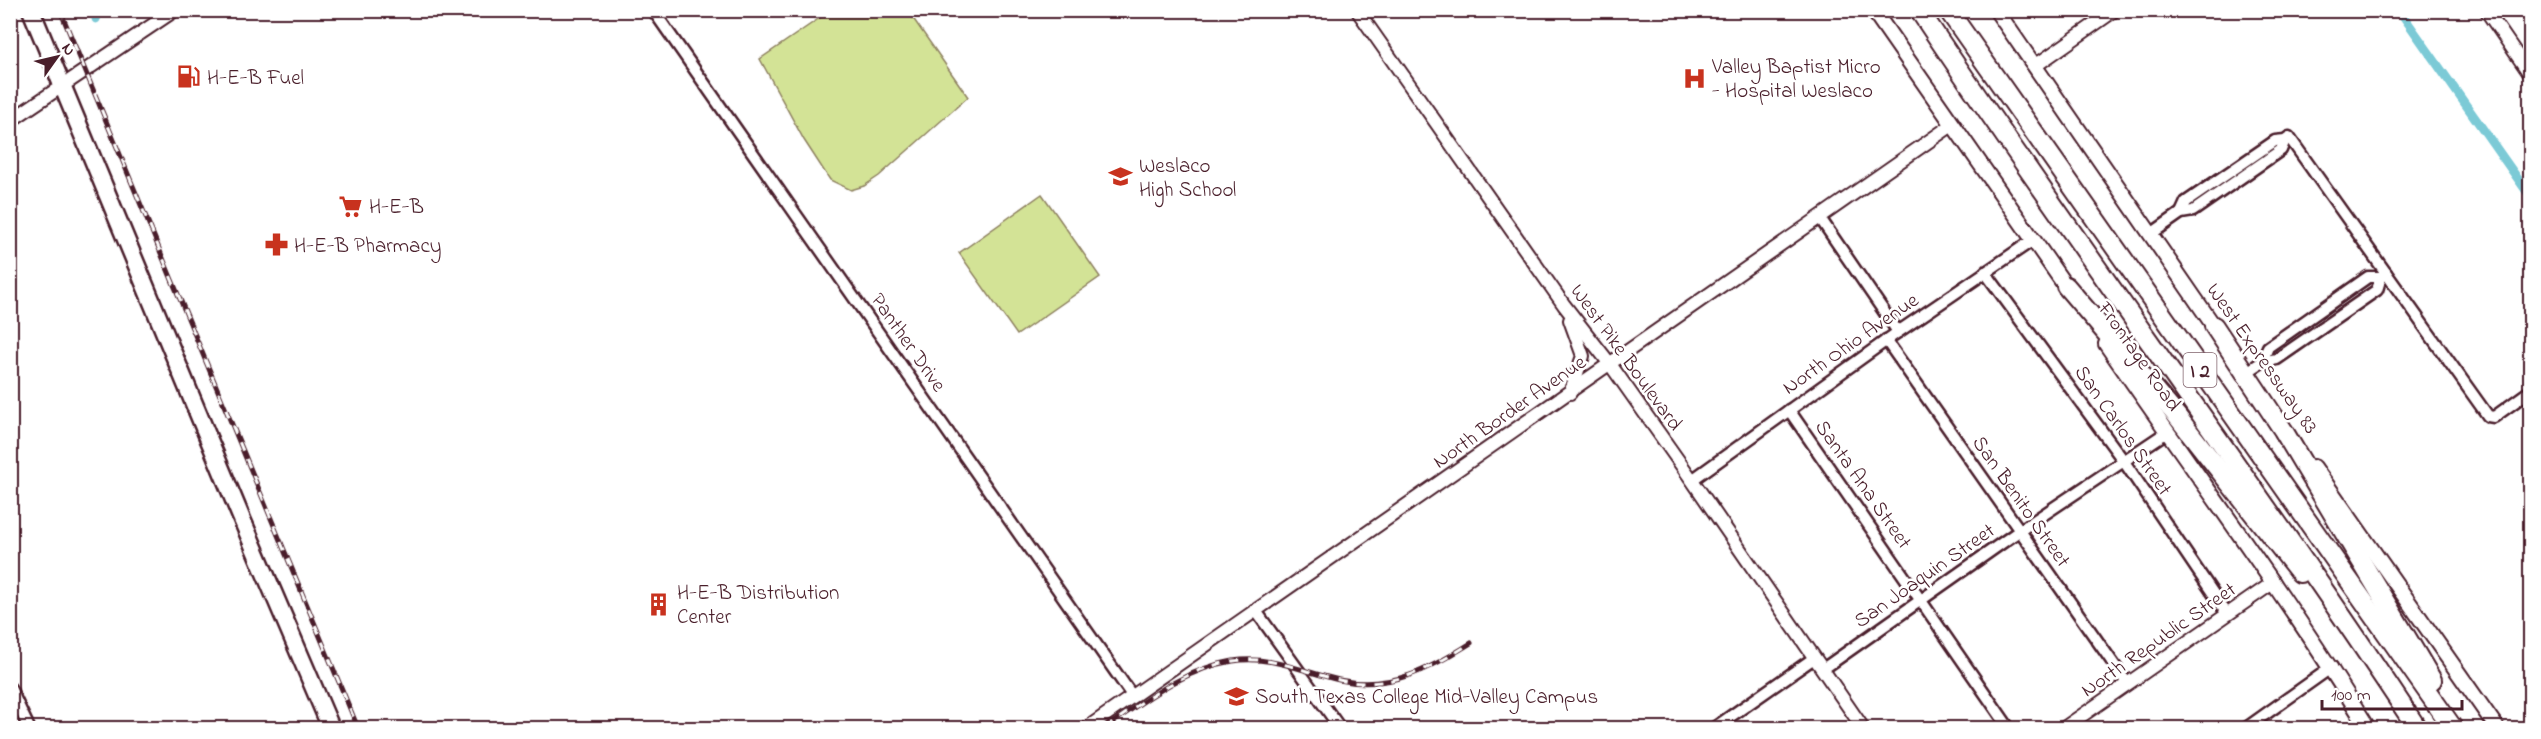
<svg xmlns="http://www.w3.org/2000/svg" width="2541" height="739" viewBox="0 0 2541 739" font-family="'Indie Flower',sans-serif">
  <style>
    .green { fill: #d3e396; stroke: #8e8160; stroke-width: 1.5 }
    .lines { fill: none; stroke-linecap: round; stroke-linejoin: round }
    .canal { stroke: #7bcad6; stroke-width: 9 }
    .minor-casing { stroke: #4a1f2b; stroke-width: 15 }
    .tertiary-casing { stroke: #4a1f2b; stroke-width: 16 }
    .secondary-casing { stroke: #4a1f2b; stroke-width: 18 }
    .primary-casing { stroke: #4a1f2b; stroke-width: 21 }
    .motorway-casing { stroke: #4a1f2b; stroke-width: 22 }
    .minor { stroke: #fff; stroke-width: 10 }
    .tertiary { stroke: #fff; stroke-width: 12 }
    .secondary { stroke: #fff; stroke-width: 14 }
    .primary { stroke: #fff; stroke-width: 16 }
    .motorway { stroke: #fff; stroke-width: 18 }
    .rail-casing { stroke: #4a1f2b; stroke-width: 5 }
    .rail { stroke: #fff; stroke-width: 3; stroke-dasharray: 9; stroke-linecap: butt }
    .labels { text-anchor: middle; stroke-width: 5; stroke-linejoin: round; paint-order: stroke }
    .shield { fill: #fff; stroke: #80626b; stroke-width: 1.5 }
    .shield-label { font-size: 20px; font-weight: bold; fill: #4a1f2b }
    .poi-label { font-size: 21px; fill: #4a1f2b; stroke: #fff; text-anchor: start }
    .street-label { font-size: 21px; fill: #4a1f2b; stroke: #fff }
  </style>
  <rect width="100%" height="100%" fill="#fff"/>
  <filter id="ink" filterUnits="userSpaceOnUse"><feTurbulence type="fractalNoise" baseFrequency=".0167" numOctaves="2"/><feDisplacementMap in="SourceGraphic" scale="12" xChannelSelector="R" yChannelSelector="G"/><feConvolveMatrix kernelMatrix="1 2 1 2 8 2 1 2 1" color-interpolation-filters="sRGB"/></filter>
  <g filter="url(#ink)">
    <!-- green -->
    <g class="green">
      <polygon points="830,11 908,11 968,97 879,176 864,186 851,190 830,180 804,140 760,59"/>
      <polygon points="1042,194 1100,277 1017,335 959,253"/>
    </g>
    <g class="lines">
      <!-- canal -->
      <g class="canal">
        <polyline points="2399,10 2530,196"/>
        <polyline points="96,19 99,10"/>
      </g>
      <defs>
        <g id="minor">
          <polyline points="653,10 1133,697"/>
          <polyline points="2181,213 2186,202 2275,141 2285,140 2289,137 2488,416 2494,417 2530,391"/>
          <polyline points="1820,218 1898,332"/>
          <polyline points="2151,234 2181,213 2193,211 2281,150 2285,140"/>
          <polyline points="1985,272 2123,460 2227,614"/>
          <polyline points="1886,340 2127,683"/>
          <polyline points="2262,362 2268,347 2368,277 2381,277"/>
          <polyline points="2247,372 2262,362 2277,359 2377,290 2381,277 2386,273"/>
          <polyline points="1789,410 2009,728"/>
          <polyline points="1692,480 1898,332 2033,240"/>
          <polyline points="1256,611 1340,728"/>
          <polyline points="1823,669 2019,531 2167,432"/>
          <polyline points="10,688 29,728"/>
          <polyline points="1714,728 1814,658"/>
          <polyline points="2246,728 2332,667"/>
        </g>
        <g id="tertiary">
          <polyline points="1357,10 1564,305 1610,364 1692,480 1863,728"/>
          <polyline points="2486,10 2530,74"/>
          <polyline points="2035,66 2115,10"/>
          <polyline points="10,121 175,10"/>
          <polyline points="1570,320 1583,356 1570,393"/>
          <polyline points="1087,728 1952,125"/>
          <polyline points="2064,728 2274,582"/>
        </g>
        <g id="secondary">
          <polyline points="1873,10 2071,294"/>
          <polyline points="1996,10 2218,332"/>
          <path d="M2106,344C2194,472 2287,596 2368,728"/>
          <polyline points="2314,467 2497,728"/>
        </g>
        <polyline id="primary" points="31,10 241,517 331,728"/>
        <g id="motorway">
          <path d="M1919,10C2081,253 2257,485 2417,728"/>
          <polyline points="1948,10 2453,728"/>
          <polyline points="2066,286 2176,415 2300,573"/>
          <polyline points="2214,326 2283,430 2432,680"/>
        </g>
      </defs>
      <!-- minor casing -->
      <use href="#minor" class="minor-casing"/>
      <!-- tertiary casing -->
      <use href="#tertiary" class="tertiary-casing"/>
      <!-- secondary casing -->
      <use href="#secondary" class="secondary-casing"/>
      <!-- primary casing -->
      <use href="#primary" class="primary-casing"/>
      <!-- motorway casing -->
      <use href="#motorway" class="motorway-casing"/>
      <!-- minor -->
      <use href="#minor" class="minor"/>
      <!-- tertiary -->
      <use href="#tertiary" class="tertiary"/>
      <!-- secondary -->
      <use href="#secondary" class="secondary"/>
      <!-- primary -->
      <use href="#primary" class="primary"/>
      <!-- motorway -->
      <use href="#motorway" class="motorway"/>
      <defs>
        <g id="rail">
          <polyline points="60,10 358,728"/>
          <path d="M1105,728C1144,701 1184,669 1233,661C1272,655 1303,672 1339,680C1390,691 1430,669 1471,643"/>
        </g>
      </defs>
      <!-- rail casing -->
      <use href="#rail" class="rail-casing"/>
      <!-- rail -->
      <use href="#rail" class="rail"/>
    </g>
  </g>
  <!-- icons -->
  <defs>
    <symbol id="fuel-bare" viewBox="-9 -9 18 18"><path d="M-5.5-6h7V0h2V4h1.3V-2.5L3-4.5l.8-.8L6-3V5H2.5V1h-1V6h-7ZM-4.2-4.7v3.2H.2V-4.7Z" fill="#c8321e" stroke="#fff" stroke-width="2.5" paint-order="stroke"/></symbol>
    <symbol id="hospital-bare" viewBox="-9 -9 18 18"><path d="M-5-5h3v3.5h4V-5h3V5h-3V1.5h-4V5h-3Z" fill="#c8321e" stroke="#fff" stroke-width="2.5" paint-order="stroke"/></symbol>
    <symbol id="school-bare" viewBox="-9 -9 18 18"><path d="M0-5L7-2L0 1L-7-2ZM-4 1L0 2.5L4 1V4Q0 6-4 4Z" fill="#c8321e" stroke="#fff" stroke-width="2.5" paint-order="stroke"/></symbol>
    <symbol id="supermarket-bare" viewBox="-9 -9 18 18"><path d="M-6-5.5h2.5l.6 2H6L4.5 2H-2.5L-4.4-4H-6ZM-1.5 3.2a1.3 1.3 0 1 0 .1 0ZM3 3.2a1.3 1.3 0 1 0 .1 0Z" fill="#c8321e" stroke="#fff" stroke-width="2.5" paint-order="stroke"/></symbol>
    <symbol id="pharmacy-bare" viewBox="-9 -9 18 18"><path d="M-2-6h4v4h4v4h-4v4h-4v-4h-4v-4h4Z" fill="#c8321e" stroke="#fff" stroke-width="2.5" paint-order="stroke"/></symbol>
    <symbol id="building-bare" viewBox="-9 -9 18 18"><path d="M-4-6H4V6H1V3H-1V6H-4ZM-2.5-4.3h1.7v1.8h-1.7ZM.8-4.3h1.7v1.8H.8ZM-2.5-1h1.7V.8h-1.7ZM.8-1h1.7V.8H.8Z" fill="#c8321e" stroke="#fff" stroke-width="2.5" paint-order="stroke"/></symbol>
    <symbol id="university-bare" viewBox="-9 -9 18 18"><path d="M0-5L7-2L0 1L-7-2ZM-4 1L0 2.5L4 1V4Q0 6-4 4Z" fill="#c8321e" stroke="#fff" stroke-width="2.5" paint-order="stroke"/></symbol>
  </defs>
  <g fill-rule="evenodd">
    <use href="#fuel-bare" x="172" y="60" width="33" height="33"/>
    <use href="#hospital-bare" x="1678" y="62" width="33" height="33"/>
    <use href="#school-bare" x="1104" y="160" width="33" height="33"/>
    <use href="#supermarket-bare" x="334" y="190" width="33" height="33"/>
    <use href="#pharmacy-bare" x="260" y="228" width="33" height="33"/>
    <use href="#building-bare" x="642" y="588" width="33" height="33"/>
    <use href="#university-bare" x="1220" y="680" width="33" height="33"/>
  </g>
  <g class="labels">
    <!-- shield labels -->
    <rect class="shield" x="2183.5" y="353" width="33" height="34" rx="4.5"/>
    <g class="shield-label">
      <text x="2200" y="377">I 2</text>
    </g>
    <!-- poi labels -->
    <g class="poi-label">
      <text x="1712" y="73">Valley Baptist Micro<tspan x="1712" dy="24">- Hospital Weslaco</tspan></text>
      <text x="207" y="84">H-E-B Fuel</text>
      <text x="1139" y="172">Weslaco<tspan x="1139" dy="24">High School</tspan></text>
      <text x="369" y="213">H-E-B</text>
      <text x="294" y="252">H-E-B Pharmacy</text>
      <text x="677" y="599">H-E-B Distribution<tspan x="677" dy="24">Center</tspan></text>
      <text x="1255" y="703">South Texas College Mid-Valley Campus</text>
    </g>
    <!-- street labels -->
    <g class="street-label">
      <text transform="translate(909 342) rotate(55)" y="7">Panther Drive</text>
      <text transform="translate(1850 343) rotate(-35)" y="7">North Ohio Avenue</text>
      <text transform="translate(2140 356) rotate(55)" y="7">Frontage Road</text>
      <text transform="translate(1627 357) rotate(54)" y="7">West Pike Boulevard</text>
      <text transform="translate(2263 358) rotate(55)" y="7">West Expressway 83</text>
      <text transform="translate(1509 411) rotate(-35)" y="7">North Border Avenue</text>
      <text transform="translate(2124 430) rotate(55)" y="7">San Carlos Street</text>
      <text transform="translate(1864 484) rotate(55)" y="7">Santa Ana Street</text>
      <text transform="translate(2022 501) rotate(55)" y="7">San Benito Street</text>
      <text transform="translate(1924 575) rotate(-35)" y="7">San Joaquin Street</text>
      <text transform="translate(2158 639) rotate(-35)" y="7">North Republic Street</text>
    </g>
  </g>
  <!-- margin -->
  <rect width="2541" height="739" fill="none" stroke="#fff" stroke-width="36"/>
  <rect x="18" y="18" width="2505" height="703" fill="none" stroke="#4a1f2b" stroke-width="2" filter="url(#ink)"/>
  <!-- north arrow -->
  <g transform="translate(57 57) rotate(56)" stroke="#ffffff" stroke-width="4.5" paint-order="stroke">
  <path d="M0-4.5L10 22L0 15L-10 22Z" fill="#4a1f2b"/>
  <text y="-9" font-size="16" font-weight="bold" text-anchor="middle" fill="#4a1f2b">N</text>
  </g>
  <!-- scale -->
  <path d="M2322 700v9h140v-9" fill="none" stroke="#4a1f2b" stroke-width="3"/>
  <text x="2331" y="700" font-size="18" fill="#4a1f2b" stroke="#ffffff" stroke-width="4.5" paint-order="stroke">100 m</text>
</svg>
